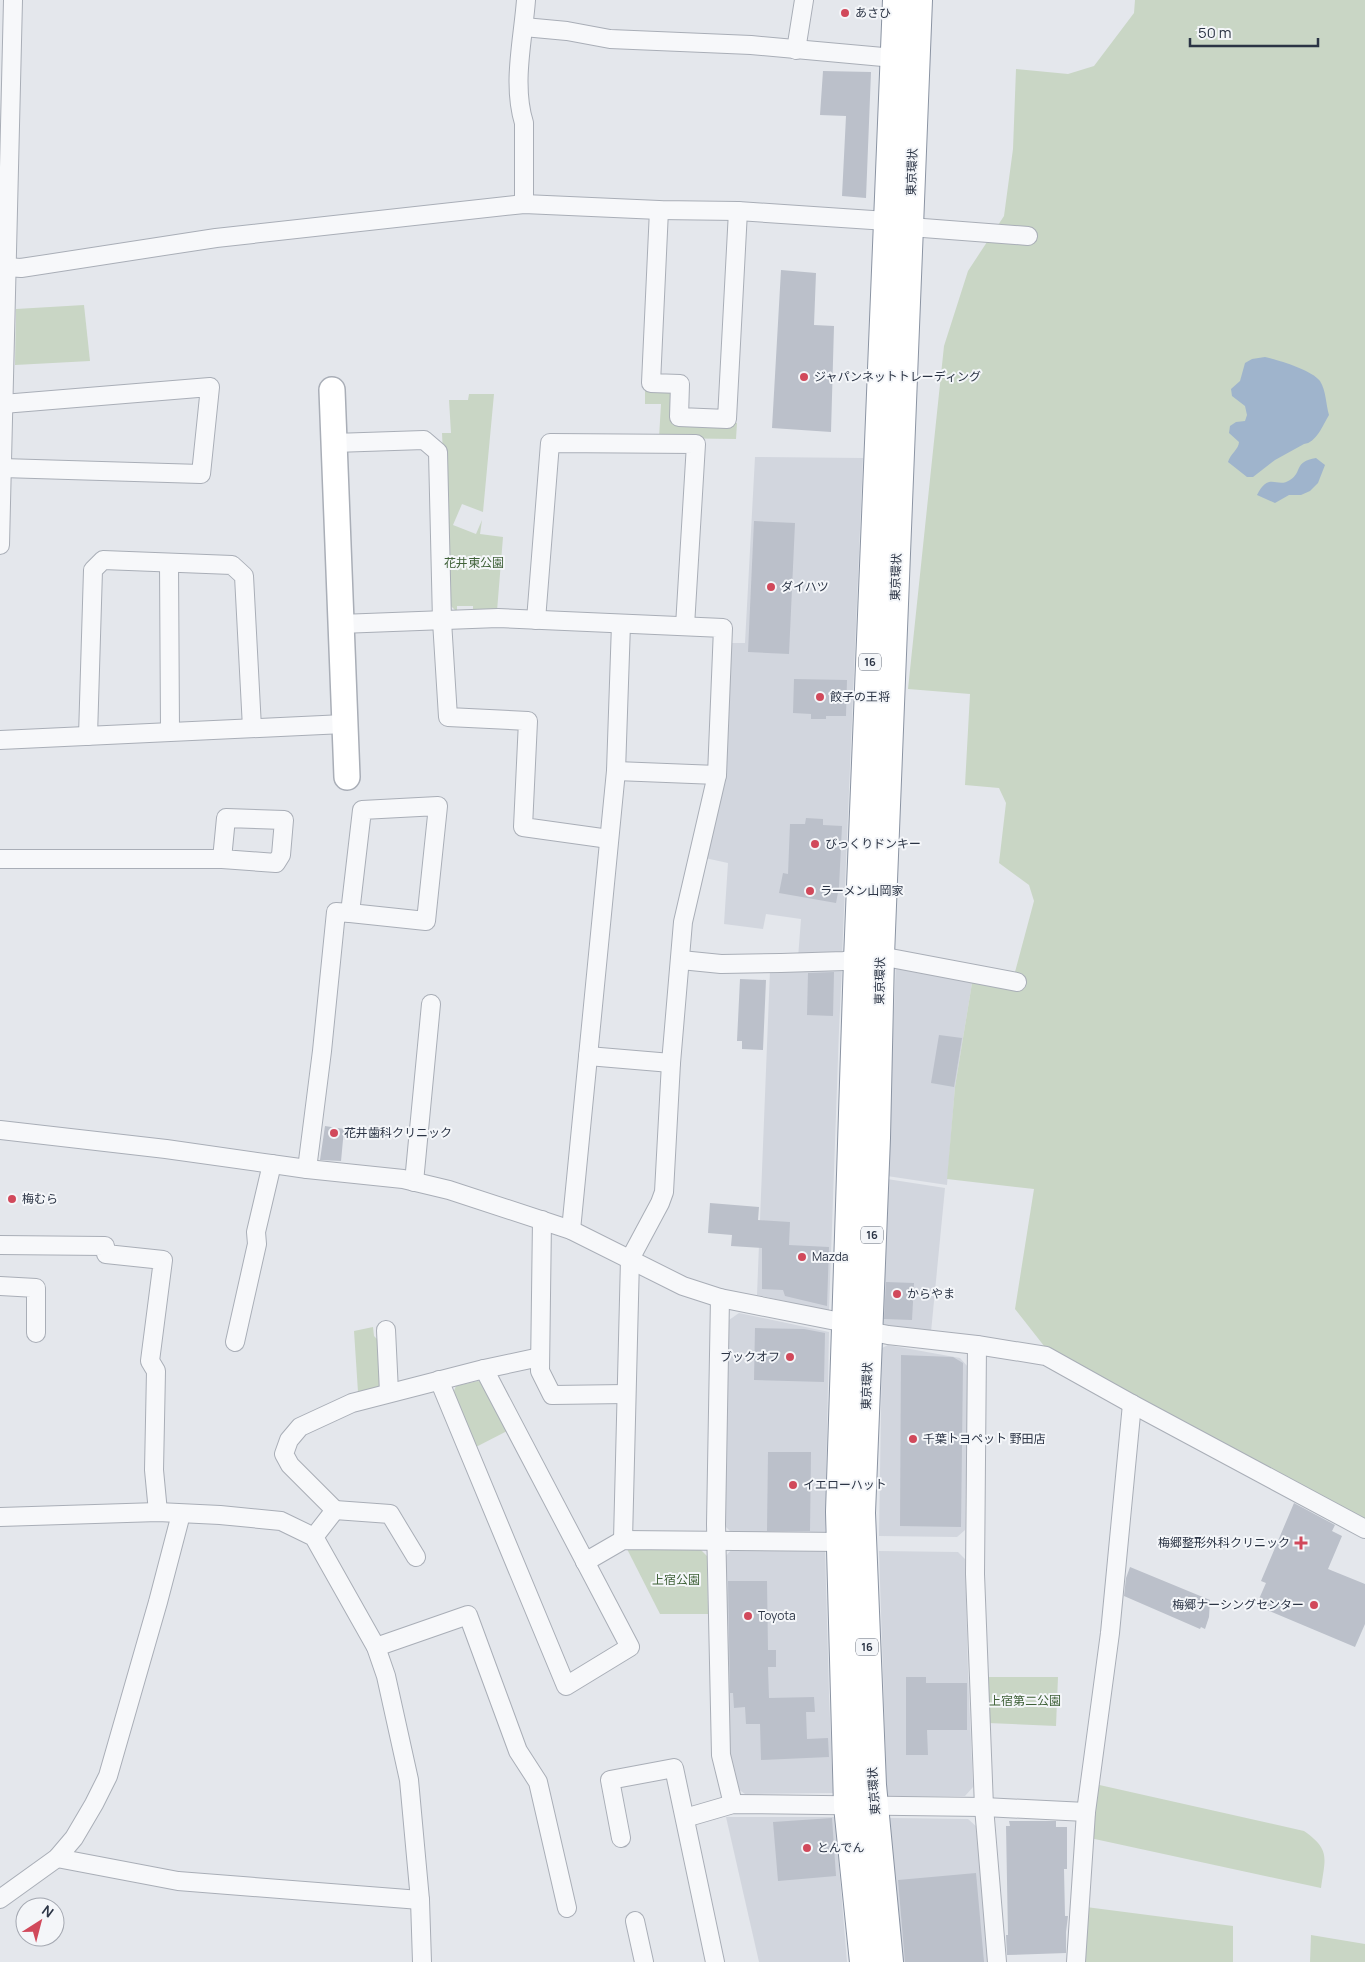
<svg xmlns="http://www.w3.org/2000/svg" width="1365" height="1962" viewBox="0 0 1365 1962" font-family="Manrope,'Noto Sans JP',sans-serif">
  <style>
    .built { fill: #d2d6de }
    .green { fill: #c9d6c5 }
    .water { fill: #9fb4cc }
    .building { fill: #bbc0ca }
    .lines { fill: none; stroke-linecap: round; stroke-linejoin: round }
    .street-casing { stroke: #a9aeb7; stroke-width: 20 }
    .secondary-casing { stroke: #a9aeb7; stroke-width: 28 }
    .highway-casing { stroke: #8b94a3; stroke-width: 30 }
    .street { stroke: #f7f8fa; stroke-width: 18 }
    .secondary { stroke: #fff; stroke-width: 25 }
    .highway { stroke: #fff; stroke-width: 28 }
    .poi-dot { fill: #d1495b; stroke: #f4f6f9; stroke-width: 2 }
    .labels { text-anchor: middle; stroke-width: 4; stroke-linejoin: round; paint-order: stroke }
    .shield { fill: #f4f6f9; stroke: #676e7b; stroke-width: 1 }
    .shield-label { font-size: 11px; font-weight: bold; fill: #2b3445 }
    .poi-label { font-size: 12px; fill: #2b3445; stroke: #f4f6f9; text-anchor: start }
    .street-label { font-size: 12px; fill: #2b3445; stroke: #f4f6f9 }
    .park-label { font-size: 12px; fill: #3f6138; stroke: #f4f6f9 }
  </style>
  <rect width="100%" height="100%" fill="#e4e7ec"/>
  <!-- built -->
  <g class="built">
    <polygon points="755,457 863,458 842,957 798,958 801,919 766,914 763,929 724,924 728,863 705,858 728,643 745,643"/>
    <polygon points="896,962 973,977 955,1087 947,1185 887,1176"/>
    <polygon points="842,967 839,1030 829,1311 757,1295 770,970"/>
    <polygon points="887,1179 945,1188 931,1332 888,1327 883,1323"/>
    <polygon points="739,1313 829,1332 825,1534 733,1534 725,1526 729,1320"/>
    <polygon points="888,1345 960,1358 968,1367 965,1530 957,1537 879,1536 882,1348"/>
    <polygon points="732,1549 825,1549 829,1694 833,1793 745,1794 738,1789 731,1761 728,1697 725,1557"/>
    <polygon points="879,1551 958,1552 965,1559 968,1673 973,1787 965,1796 887,1796"/>
    <polygon points="726,1817 835,1817 847,1962 759,1962"/>
    <polygon points="889,1818 968,1819 978,1828 989,1962 901,1962"/>
  </g>
  <!-- green -->
  <g class="green">
    <polygon points="1135,0 1365,0 1365,1520 1048,1351 1015,1309 1034,1189 947,1179 955,1087 973,977 1010,978 1015,972 1034,901 1029,885 999,863 1006,803 999,788 965,785 970,694 908,689 944,346 968,271 1004,216 1013,149 1016,69 1068,74 1094,66 1134,13"/>
    <polygon points="84,305 90,361 15,365 16,309"/>
    <polygon points="645,390 669,390 675,395 674,422 737,423 736,439 659,438 661,404 645,404"/>
    <polygon points="469,394 494,394 483,512 462,504 453,525 476,534 482,520 480,534 503,537 497,611 473,611 473,606 457,606 457,612 450,605 442,433 451,433 449,400 468,400"/>
    <polygon points="373,1327 374,1336 380,1342 382,1383 377,1389 358,1392 354,1331"/>
    <polygon points="478,1381 485,1383 509,1430 476,1447 453,1393 456,1386"/>
    <polygon points="626,1547 700,1549 707,1556 708,1614 660,1614"/>
    <polygon points="986,1677 1058,1677 1056,1726 988,1723"/>
    <path d="M1095,1784L1304,1831C1331,1850 1325,1858 1321,1888L1090,1838Z"/>
    <polygon points="1086,1907 1233,1926 1233,1962 1083,1962"/>
    <polygon points="1311,1935 1365,1944 1365,1962 1310,1962"/>
  </g>
  <!-- water -->
  <g class="water">
    <path d="M1265,357C1278,360 1312,370 1320,381C1326,390 1326,405 1329,415C1323,425 1316,443 1304,444L1275,460L1253,477H1247L1228,462C1230,454 1239,449 1239,442L1229,433L1230,426L1236,422L1245,421L1247,415L1245,406L1232,396L1231,389L1240,381L1245,363L1252,359Z"/>
    <path d="M1316,458L1325,465L1318,483L1310,491L1301,495H1289L1275,503L1257,495C1269,471 1277,489 1290,480C1303,472 1293,462 1316,458Z"/>
  </g>
  <!-- building -->
  <g class="building">
    <polygon points="823,71 871,72 866,198 842,196 846,116 820,115"/>
    <polygon points="781,270 816,273 814,325 834,326 831,432 772,428"/>
    <polygon points="754,521 795,523 789,654 748,652"/>
    <polygon points="794,679 847,680 846,716 826,716 826,719 811,719 811,714 793,713"/>
    <polygon points="806,818 823,819 823,825 842,826 839,887 836,903 779,893 783,873 788,874 790,824 805,824"/>
    <polygon points="834,972 833,1016 807,1015 808,973"/>
    <polygon points="740,979 766,980 763,1050 742,1049 742,1041 737,1041"/>
    <polygon points="939,1035 962,1038 954,1087 931,1083"/>
    <polygon points="325,1126 344,1129 341,1161 320,1160"/>
    <polygon points="710,1203 759,1207 758,1220 790,1222 789,1245 829,1247 827,1306 785,1296 783,1290 762,1289 762,1248 731,1246 732,1235 708,1233"/>
    <polygon points="886,1282 914,1283 912,1320 884,1319"/>
    <polygon points="755,1328 804,1329 825,1333 824,1382 754,1380"/>
    <polygon points="901,1355 953,1357 963,1363 961,1527 900,1526"/>
    <polygon points="768,1452 811,1452 810,1531 767,1531"/>
    <polygon points="1294,1503 1335,1525 1332,1531 1342,1536 1328,1569 1365,1584 1365,1624 1355,1647 1262,1608 1265,1602 1259,1599 1266,1583 1261,1581"/>
    <polygon points="1130,1567 1210,1600 1209,1617 1205,1629 1201,1627 1200,1629 1124,1596 1126,1578"/>
    <polygon points="728,1581 767,1581 768,1650 776,1650 776,1667 768,1667 769,1698 814,1697 815,1712 806,1712 807,1739 828,1738 829,1757 761,1760 760,1724 746,1724 745,1707 734,1708 733,1693 730,1693"/>
    <polygon points="906,1677 926,1677 926,1683 967,1683 967,1730 927,1730 928,1755 906,1755"/>
    <polygon points="832,1818 836,1876 778,1881 773,1822"/>
    <polygon points="1009,1821 1056,1821 1056,1827 1067,1827 1067,1869 1064,1869 1065,1916 1068,1916 1066,1932 1066,1953 1007,1955 1006,1935 1008,1935 1006,1826 1010,1826"/>
    <polygon points="976,1873 984,1962 905,1962 898,1880"/>
  </g>
  <g class="lines">
    <defs>
      <g id="street">
        <polyline points="524,27 567,31 610,39 751,45 894,58"/>
        <polyline points="796,50 804,0"/>
        <path d="M524,204V123C512,84 523,40 526,0"/>
        <polyline points="659,210 651,383 680,384 679,417 727,419 738,211"/>
        <polyline points="6,267 21,268 216,238 524,204 659,210 738,211 887,221 910,227 1028,236"/>
        <polyline points="334,443 424,440 438,452 442,621 448,717 528,721 523,827 609,839"/>
        <polyline points="2,468 201,474 210,387 3,404"/>
        <polyline points="0,545 13,0"/>
        <polyline points="169,563 170,731"/>
        <polyline points="536,620 550,443 696,444 685,626"/>
        <polyline points="340,624 498,618 723,628 717,775 683,922 671,1063 664,1192 660,1203 630,1259 623,1540"/>
        <polyline points="88,736 93,570 103,560 232,565 244,576 252,728"/>
        <polyline points="0,740 344,724"/>
        <polyline points="616,771 717,775"/>
        <polygon points="438,806 426,921 350,913 362,810"/>
        <polyline points="0,859 222,859 276,863 281,855 284,820 226,818 222,859"/>
        <polyline points="681,960 721,964 781,963 844,961 880,956 1017,982"/>
        <polyline points="588,1056 671,1063"/>
        <polyline points="0,1130 166,1149 307,1169 403,1179 449,1190 571,1230 683,1286 720,1298 846,1323 869,1331 888,1335 977,1345 1046,1356 1132,1404 1365,1529"/>
        <polyline points="307,1169 322,1051 336,912 350,913"/>
        <polyline points="414,1182 431,1004"/>
        <polyline points="542,1220 540,1371 552,1395 626,1394"/>
        <polyline points="571,1230 616,771 621,624"/>
        <polyline points="0,1245 105,1246 106,1254 163,1260 150,1361 156,1371 154,1470 158,1512"/>
        <polyline points="0,1286 36,1288 36,1333"/>
        <polyline points="720,1298 716,1524 721,1755 733,1804"/>
        <polyline points="386,1330 389,1392"/>
        <polyline points="235,1342 257,1244 256,1232 272,1164"/>
        <polyline points="977,1345 975,1574 984,1807 997,1962"/>
        <polyline points="439,1380 566,1686 630,1647 484,1369"/>
        <polyline points="335,1510 390,1514 416,1557"/>
        <polyline points="0,1517 158,1512 220,1515 281,1521 314,1537 376,1647 386,1676 409,1780 420,1900 422,1962"/>
        <polyline points="314,1537 335,1510 290,1465 284,1454 289,1440 300,1427 352,1403 484,1369 540,1357"/>
        <polyline points="585,1562 623,1540 841,1542"/>
        <polyline points="376,1647 468,1615 518,1751 538,1782 567,1908"/>
        <polyline points="685,1818 733,1804 984,1807 1086,1812"/>
        <polyline points="621,1838 610,1780 674,1768 715,1962"/>
        <polyline points="57,1858 178,1881 420,1900"/>
        <polyline points="0,1899 57,1858 74,1838 94,1804 108,1776 158,1602 181,1514"/>
        <polyline points="635,1921 644,1962"/>
        <polyline points="1076,1962 1086,1812 1110,1633 1132,1404"/>
      </g>
      <polyline id="secondary" points="332,390 347,777"/>
      <g id="highway">
        <polyline points="864,1962 848,1806 840,1512 858,960 897,0"/>
        <polyline points="889,1962 872,1785 861,1513 876,1138 880,956 918,0"/>
      </g>
    </defs>
    <!-- street casing -->
    <use href="#street" class="street-casing"/>
    <!-- secondary casing -->
    <use href="#secondary" class="secondary-casing"/>
    <!-- highway casing -->
    <use href="#highway" class="highway-casing"/>
    <!-- street -->
    <use href="#street" class="street"/>
    <!-- secondary -->
    <use href="#secondary" class="secondary"/>
    <!-- highway -->
    <use href="#highway" class="highway"/>
  </g>
  <!-- markers -->
  <g class="poi-dot">
    <circle cx="845" cy="13" r="5"/>
    <circle cx="804" cy="377" r="5"/>
    <circle cx="771" cy="587" r="5"/>
    <circle cx="820" cy="697" r="5"/>
    <circle cx="815" cy="844" r="5"/>
    <circle cx="810" cy="891" r="5"/>
    <circle cx="334" cy="1133" r="5"/>
    <circle cx="12" cy="1199" r="5"/>
    <circle cx="802" cy="1257" r="5"/>
    <circle cx="897" cy="1294" r="5"/>
    <circle cx="790" cy="1357" r="5"/>
    <circle cx="913" cy="1439" r="5"/>
    <circle cx="793" cy="1485" r="5"/>
    <path d="M1298.5 1535.5h5v5h5v5h-5v5h-5v-5h-5v-5h5z"/>
    <circle cx="1314" cy="1605" r="5"/>
    <circle cx="748" cy="1616" r="5"/>
    <circle cx="807" cy="1848" r="5"/>
  </g>
  <g class="labels">
    <!-- shield labels -->
    <g class="shield">
      <rect x="859" y="653.5" width="22" height="17" rx="4"/>
      <rect x="861" y="1226.5" width="22" height="17" rx="4"/>
      <rect x="856" y="1638.5" width="22" height="17" rx="4"/>
    </g>
    <g class="shield-label">
      <text x="870" y="666">16</text>
      <text x="872" y="1239">16</text>
      <text x="867" y="1651">16</text>
    </g>
    <!-- poi labels -->
    <g class="poi-label">
      <text x="855" y="17">あさひ</text>
      <text x="814" y="381">ジャパンネットトレーディング</text>
      <text x="781" y="591">ダイハツ</text>
      <text x="830" y="701">餃子の王将</text>
      <text x="825" y="848">びっくりドンキー</text>
      <text x="820" y="895">ラーメン山岡家</text>
      <text x="344" y="1137">花井歯科クリニック</text>
      <text x="22" y="1203">梅むら</text>
      <text x="812" y="1261">Mazda</text>
      <text x="907" y="1298">からやま</text>
      <text x="780" y="1361" text-anchor="end">ブックオフ</text>
      <text x="923" y="1443">千葉トヨペット 野田店</text>
      <text x="803" y="1489">イエローハット</text>
      <text x="1290" y="1547" text-anchor="end">梅郷整形外科クリニック</text>
      <text x="1304" y="1609" text-anchor="end">梅郷ナーシングセンター</text>
      <text x="758" y="1620">Toyota</text>
      <text x="817" y="1852">とんでん</text>
    </g>
    <!-- street labels -->
    <g class="street-label">
      <text transform="translate(912 172) rotate(-88)" y="4">東京環状</text>
      <text transform="translate(896 577) rotate(-88)" y="4">東京環状</text>
      <text transform="translate(880 981) rotate(-89)" y="4">東京環状</text>
      <text transform="translate(867 1386) rotate(-88)" y="4">東京環状</text>
      <text transform="translate(874 1791) rotate(-94)" y="4">東京環状</text>
    </g>
    <!-- park labels -->
    <g class="park-label">
      <text x="474" y="567">花井東公園</text>
      <text x="676" y="1584">上宿公園</text>
      <text x="1025" y="1705">上宿第二公園</text>
    </g>
  </g>
  <!-- north arrow -->
  <g transform="translate(40 1922) rotate(36)"><circle r="24" fill="#f4f6f9" stroke="#a4a8b1"/>
  <path d="M0-4L9 19L0 12L-9 19Z" fill="#d1495b"/>
  <text y="-8" font-size="14" font-weight="bold" text-anchor="middle" fill="#2b3445">N</text>
  </g>
  <!-- scale -->
  <path d="M1190 38v8h128v-8" fill="none" stroke="#2b3445" stroke-width="2.5"/>
  <text x="1198" y="38" font-size="15" fill="#2b3445" stroke="#f4f6f9" stroke-width="4" paint-order="stroke">50 m</text>
</svg>
